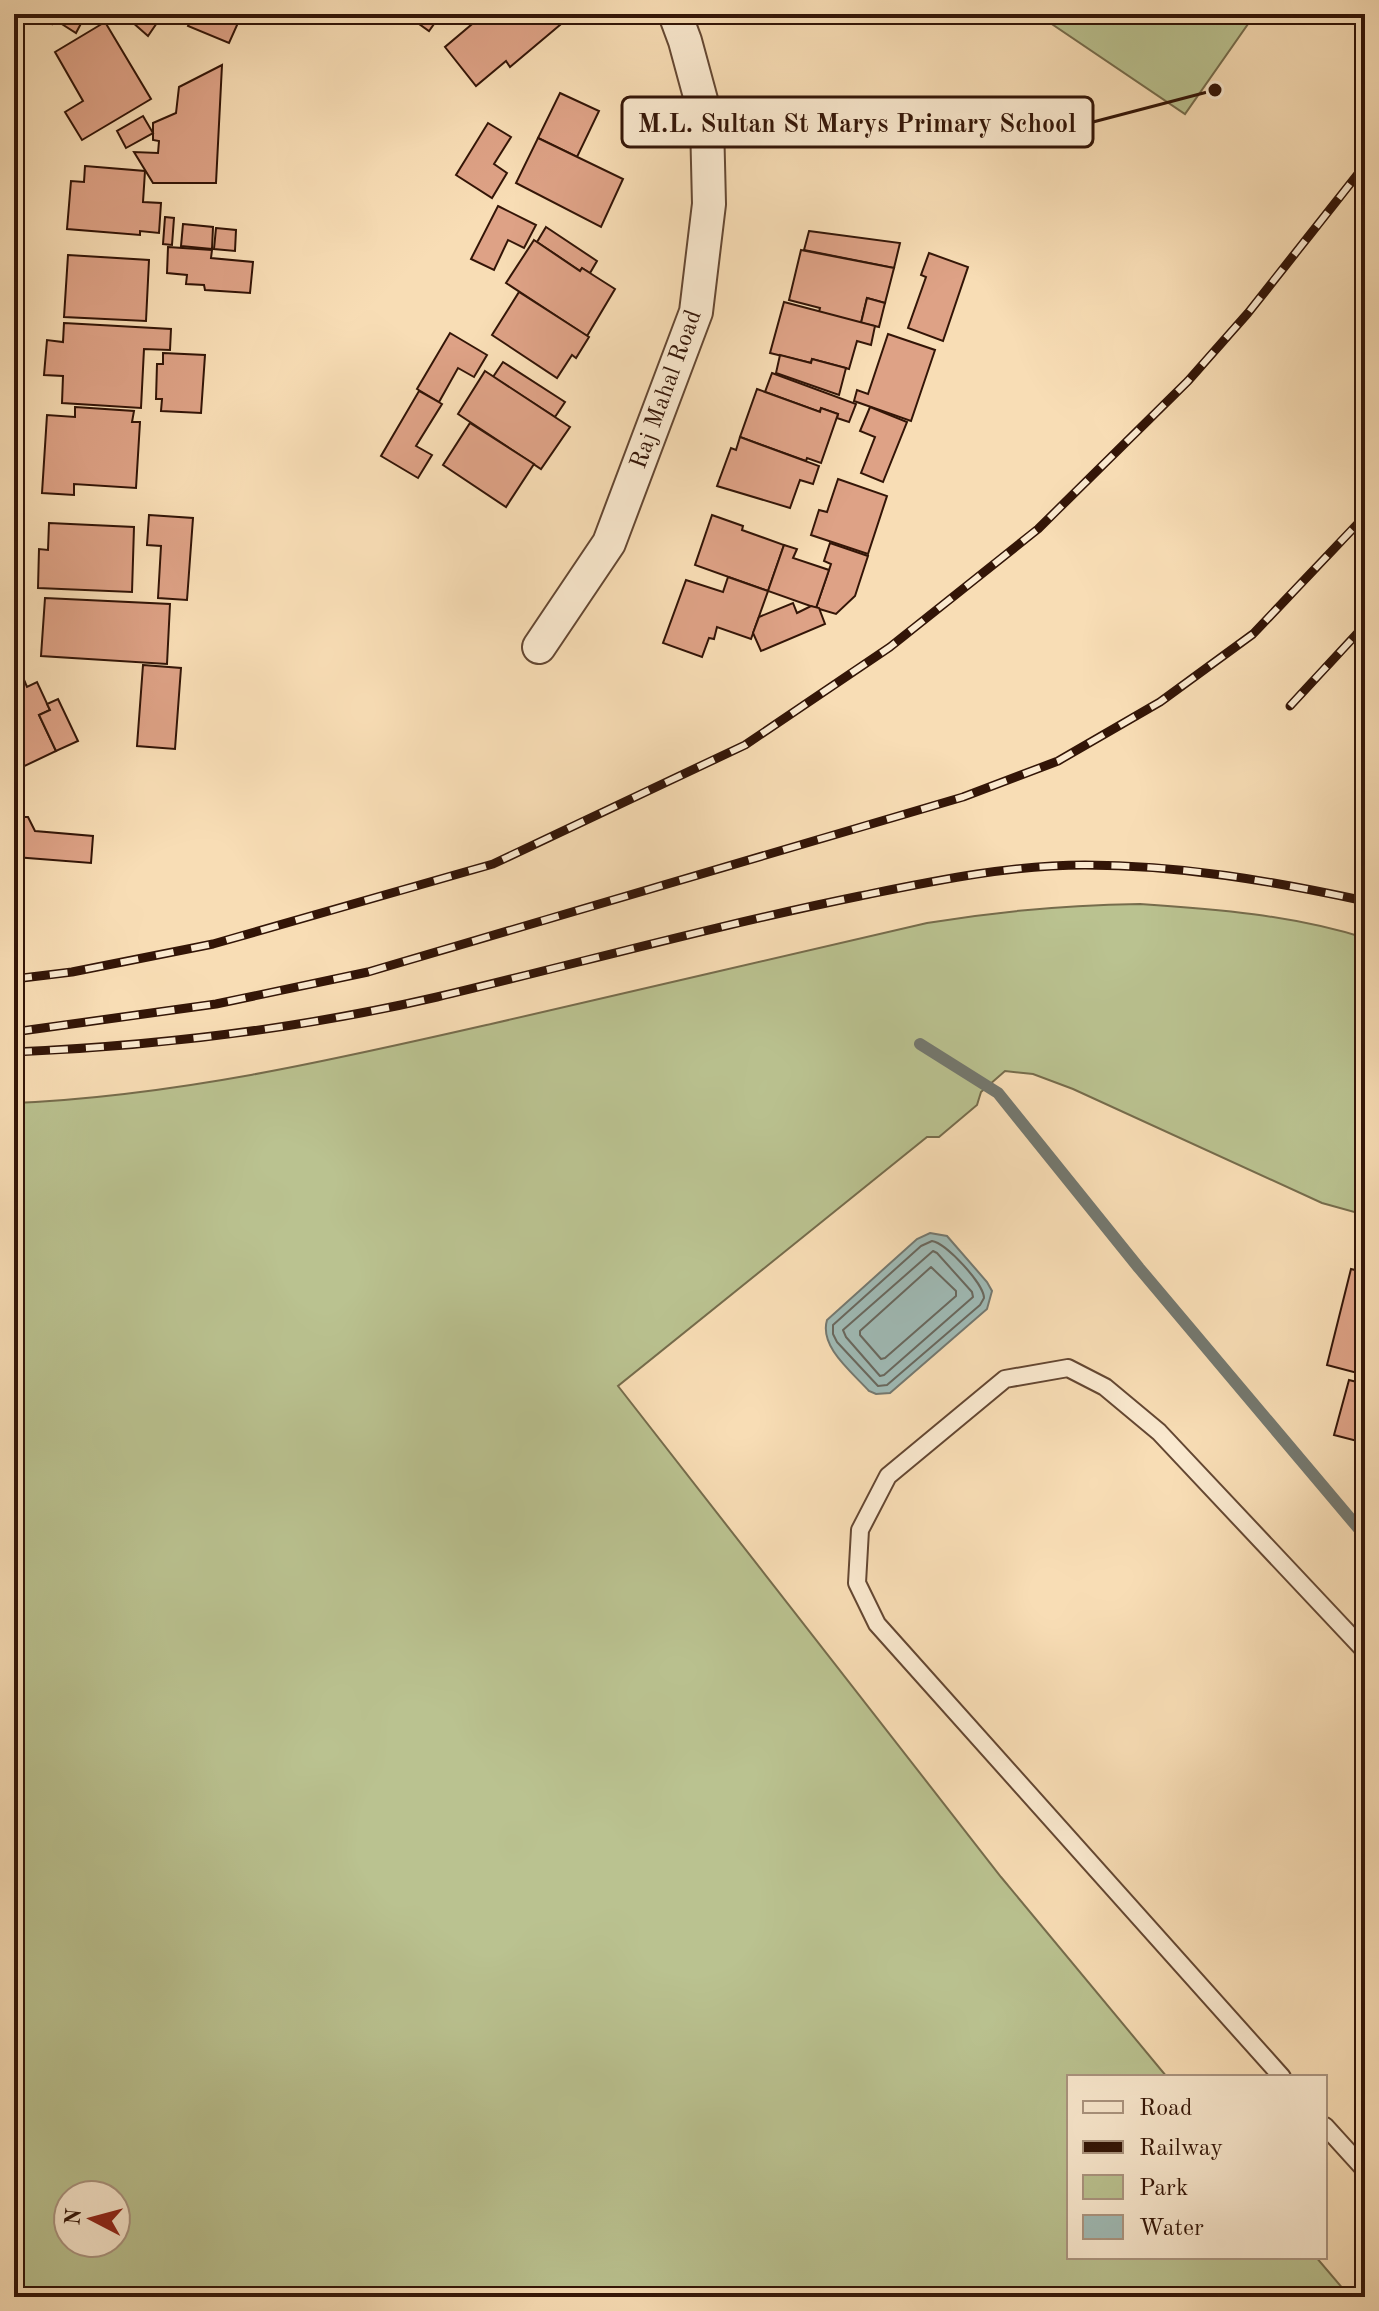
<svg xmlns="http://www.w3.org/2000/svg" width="1379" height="2311" viewBox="0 0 1379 2311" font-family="'Old Standard TT',serif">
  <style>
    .green { fill: #bac290; stroke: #766c4c; stroke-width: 2; fill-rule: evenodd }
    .water { fill: #9fbab5; stroke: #74786f; stroke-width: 2 }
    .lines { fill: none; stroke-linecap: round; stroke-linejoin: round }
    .shore { stroke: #69685e; stroke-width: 2 }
    .stream { stroke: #74786f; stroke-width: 12 }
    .building { fill: #dea286; stroke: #331507; stroke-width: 2 }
    .service-casing { stroke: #644732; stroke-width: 20 }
    .minor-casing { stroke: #644732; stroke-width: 36 }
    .service { stroke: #fae9cf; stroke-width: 16 }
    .minor { stroke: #fae9cf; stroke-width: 32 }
    .rail-casing { stroke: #331507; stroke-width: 9 }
    .rail { stroke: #fae9cf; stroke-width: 6; stroke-dasharray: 18; stroke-linecap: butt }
    .labels { text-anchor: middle; stroke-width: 6; stroke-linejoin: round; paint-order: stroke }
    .street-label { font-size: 24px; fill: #331507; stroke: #fae9cf }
    .leader { fill: none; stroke: #331507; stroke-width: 3 }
    .callout-dot { fill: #331507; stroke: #fae9cf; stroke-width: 3 }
    .callout { fill: #fae9cf; stroke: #331507; stroke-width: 3 }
    .callout-label { font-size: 26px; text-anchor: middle; font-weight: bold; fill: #331507 }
  </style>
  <rect width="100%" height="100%" fill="#f8ddb5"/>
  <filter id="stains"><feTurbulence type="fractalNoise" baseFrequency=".0025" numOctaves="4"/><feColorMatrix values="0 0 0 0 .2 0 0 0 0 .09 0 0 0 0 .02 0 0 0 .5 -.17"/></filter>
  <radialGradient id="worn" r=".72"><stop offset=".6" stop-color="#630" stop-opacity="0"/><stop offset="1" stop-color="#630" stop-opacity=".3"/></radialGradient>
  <!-- green -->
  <g class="green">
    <polygon points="1037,14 1255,14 1185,114"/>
    <path d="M1140,904C1216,909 1292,915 1365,938V1215L1322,1203L1073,1089L1033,1074L1005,1071L981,1092L977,1105L939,1137H927L618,1386L1001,1877L1167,2077H1069V2257H1316L1350,2297H14V1103C176,1096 333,1060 491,1024C636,990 782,957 927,923C999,911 1068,905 1140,904ZM116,2195V2243H68V2195Z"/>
  </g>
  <!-- water -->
  <path class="water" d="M930,1233L947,1236L987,1282L992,1291L987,1309L890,1393L876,1394L869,1391C852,1372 819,1347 827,1320L917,1239Z"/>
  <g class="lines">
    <!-- shore -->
    <g class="shore">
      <path d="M932,1241C946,1243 984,1284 984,1298L980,1305L887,1385L878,1386L837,1342L833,1334V1325L921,1246Z"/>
      <polygon points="933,1251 937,1253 972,1292 973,1297 884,1375 880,1376 846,1337 843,1330"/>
      <polygon points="931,1267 956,1291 956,1296 885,1358 881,1359 860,1335 860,1331"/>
    </g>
    <!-- stream -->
    <polyline class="stream" points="920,1044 998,1093 1139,1268 1365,1536"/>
  </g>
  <!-- building -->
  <g class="building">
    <polygon points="36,14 57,14 52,24"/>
    <polygon points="61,14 86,14 76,33 57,21"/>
    <polygon points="123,14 163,14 148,36"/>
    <polygon points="193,14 242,14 229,43 188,26"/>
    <polygon points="405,14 441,14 429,31"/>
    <polygon points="484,14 573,14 510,67 506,61 476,86 445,47"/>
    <polygon points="105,22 151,99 82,140 65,112 83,101 55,52"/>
    <polygon points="222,65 216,183 153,183 134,152 158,153 159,141 153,140 153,123 176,113 179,87"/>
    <polygon points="560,93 599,111 577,157 538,138"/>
    <polygon points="143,116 153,133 126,148 117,131"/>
    <polygon points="488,123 511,137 494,164 507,173 492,198 456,175"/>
    <polygon points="538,138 623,179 601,227 516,183"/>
    <polygon points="85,166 145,171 143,202 161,203 159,233 140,231 140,235 67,229 71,181 84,182"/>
    <polygon points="498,206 536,225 524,248 508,240 494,270 471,259"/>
    <polygon points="165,217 174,218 172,245 163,244"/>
    <polygon points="183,224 213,227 212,249 181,246"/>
    <polygon points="546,227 597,261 590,273 582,268 580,271 537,242"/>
    <polygon points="216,228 236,230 235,251 214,249"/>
    <polygon points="809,231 900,243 894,268 804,250"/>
    <polygon points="534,240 580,271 582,268 615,289 587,336 506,283"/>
    <polygon points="168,247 212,250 211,258 253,262 250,293 205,290 204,285 186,284 187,275 167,273"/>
    <polygon points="801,250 894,268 885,303 867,298 861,323 819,312 820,308 789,300"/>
    <polygon points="929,253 968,267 943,341 908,328 926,277 921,275"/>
    <polygon points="68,255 149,260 146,321 64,317"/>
    <polygon points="519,292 589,337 576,358 572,355 557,378 492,335"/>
    <polygon points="867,298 885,303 879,327 861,323"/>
    <polygon points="784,302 875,326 871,345 857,341 849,369 812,359 811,363 770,353"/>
    <polygon points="64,323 171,329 170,350 144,349 141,408 62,403 63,376 44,375 47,340 63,342"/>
    <polygon points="450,333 487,355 474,377 458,368 439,402 417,389"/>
    <polygon points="888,334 935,350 911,421 854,401 857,390 868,394"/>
    <polygon points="163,353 205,355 201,413 161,411 162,399 156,399 157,364 163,364"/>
    <polygon points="780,355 811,363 812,359 846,368 839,395 776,373"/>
    <polygon points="503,362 565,402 555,417 493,377"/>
    <polygon points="485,371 570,427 541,469 458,414"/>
    <polygon points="772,373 856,404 849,422 837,418 838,414 821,408 820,412 765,392"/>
    <polygon points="757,389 820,412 821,408 838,414 821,463 807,458 806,461 740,437"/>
    <polygon points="419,391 442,404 416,446 432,455 418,478 381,456"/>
    <polygon points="75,407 134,411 132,422 140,422 136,488 74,484 74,495 42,493 47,415 75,417"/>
    <polygon points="870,407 907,422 883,482 861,473 875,437 860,431"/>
    <polygon points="470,423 534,464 506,507 443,465"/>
    <polygon points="740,437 819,466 813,484 800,480 790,508 717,486 731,448 736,450"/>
    <polygon points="838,479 887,496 868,554 811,535 819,510 827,512"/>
    <polygon points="149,515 193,518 187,600 158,598 161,546 147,545"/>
    <polygon points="712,515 743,526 742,530 784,545 768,591 695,565"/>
    <polygon points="49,523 134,527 132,592 38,588 39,549 48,550"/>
    <polygon points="830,543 868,556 855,596 836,614 816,608 831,564 824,561"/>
    <polygon points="784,545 797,549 793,558 829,570 816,608 768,591"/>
    <polygon points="728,577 768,591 751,639 717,627 714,639 709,638 702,657 663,643 686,580 723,592"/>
    <polygon points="45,598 170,604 167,664 41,656"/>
    <polygon points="793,603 797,613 811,606 819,608 825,624 761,651 753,633 759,617"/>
    <polygon points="17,663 27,687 37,682 50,710 39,715 56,751 14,771 14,665"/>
    <polygon points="143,665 181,668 175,749 137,746"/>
    <polygon points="58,699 78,741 56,751 39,715 50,710 47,704"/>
    <polygon points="14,817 28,817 35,831 93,836 91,863 15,857"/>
    <polygon points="1361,1247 1365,1248 1365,1375 1327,1365 1351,1269 1355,1270"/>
    <polygon points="1349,1380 1365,1384 1365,1443 1334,1435"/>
  </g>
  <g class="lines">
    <defs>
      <g id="service">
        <polyline points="1282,2077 877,1624 857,1583 860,1530 888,1476 1005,1379 1068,1368 1105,1387 1159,1432 1365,1651"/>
        <polyline points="1325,2126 1365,2170"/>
      </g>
      <polyline id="minor" points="539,647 609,543 696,312 709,204 707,122 685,41 675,14"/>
    </defs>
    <!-- service casing -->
    <use href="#service" class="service-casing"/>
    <!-- minor casing -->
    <use href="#minor" class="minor-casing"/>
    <!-- service -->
    <use href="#service" class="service"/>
    <!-- minor -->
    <use href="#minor" class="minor"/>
    <defs>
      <g id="rail">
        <polyline points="1290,706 1365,625"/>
        <polyline points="14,979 72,972 213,944 493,864 745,745 890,647 1038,529 1188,381 1248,313 1365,165"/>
        <polyline points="14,1032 216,1004 368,972 963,797 1058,761 1160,702 1253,634 1365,516"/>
        <path d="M14,1052C156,1046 299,1029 437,997C579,963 718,925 860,896C934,881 1009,865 1085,865C1180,865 1272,881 1365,901"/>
      </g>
    </defs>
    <!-- rail casing -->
    <use href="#rail" class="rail-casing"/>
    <!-- rail -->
    <use href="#rail" class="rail"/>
  </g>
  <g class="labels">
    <!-- street labels -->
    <g class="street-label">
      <text transform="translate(665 389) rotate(-70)" y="8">Raj Mahal Road</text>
    </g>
  </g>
  <!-- callouts -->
  <path class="leader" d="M1215 90L1093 122"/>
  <circle class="callout-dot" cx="1215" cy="90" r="8"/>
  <rect class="callout" x="622" y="97" width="471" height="50" rx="8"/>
  <g class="callout-label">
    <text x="857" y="132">M.L. Sultan St Marys Primary School</text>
  </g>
  <!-- margin -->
  <rect width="1379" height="2311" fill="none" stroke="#f8ddb5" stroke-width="48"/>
  <rect x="16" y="16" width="1347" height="2279" fill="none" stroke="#331507" stroke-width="4"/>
  <rect x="24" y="24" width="1331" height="2263" fill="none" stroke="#331507" stroke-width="2"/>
  <!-- legend -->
  <rect x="1067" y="2075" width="260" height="184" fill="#fae9cf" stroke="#aa947f" stroke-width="2"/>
  <rect x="1083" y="2101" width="40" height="12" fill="#fae9cf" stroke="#aa947f" stroke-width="2"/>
  <text x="1139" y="2115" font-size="24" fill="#331507">Road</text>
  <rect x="1083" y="2141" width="40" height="12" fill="#331507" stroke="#aa947f" stroke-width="2"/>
  <text x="1139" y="2155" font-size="24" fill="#331507">Railway</text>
  <rect x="1083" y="2175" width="40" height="24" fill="#bac290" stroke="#aa947f" stroke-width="2"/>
  <text x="1139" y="2195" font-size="24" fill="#331507">Park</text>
  <rect x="1083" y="2215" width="40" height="24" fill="#9fbab5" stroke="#aa947f" stroke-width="2"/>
  <text x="1139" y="2235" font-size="24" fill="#331507">Water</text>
  <!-- north arrow -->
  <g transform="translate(92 2219) rotate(276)"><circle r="38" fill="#fae9cf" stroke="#aa947f" stroke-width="2"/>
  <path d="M0-6L14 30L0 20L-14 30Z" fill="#8f2418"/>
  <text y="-12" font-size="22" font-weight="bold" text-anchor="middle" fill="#331507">N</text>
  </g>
  <rect width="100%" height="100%" filter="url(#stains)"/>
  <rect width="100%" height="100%" fill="url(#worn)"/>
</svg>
